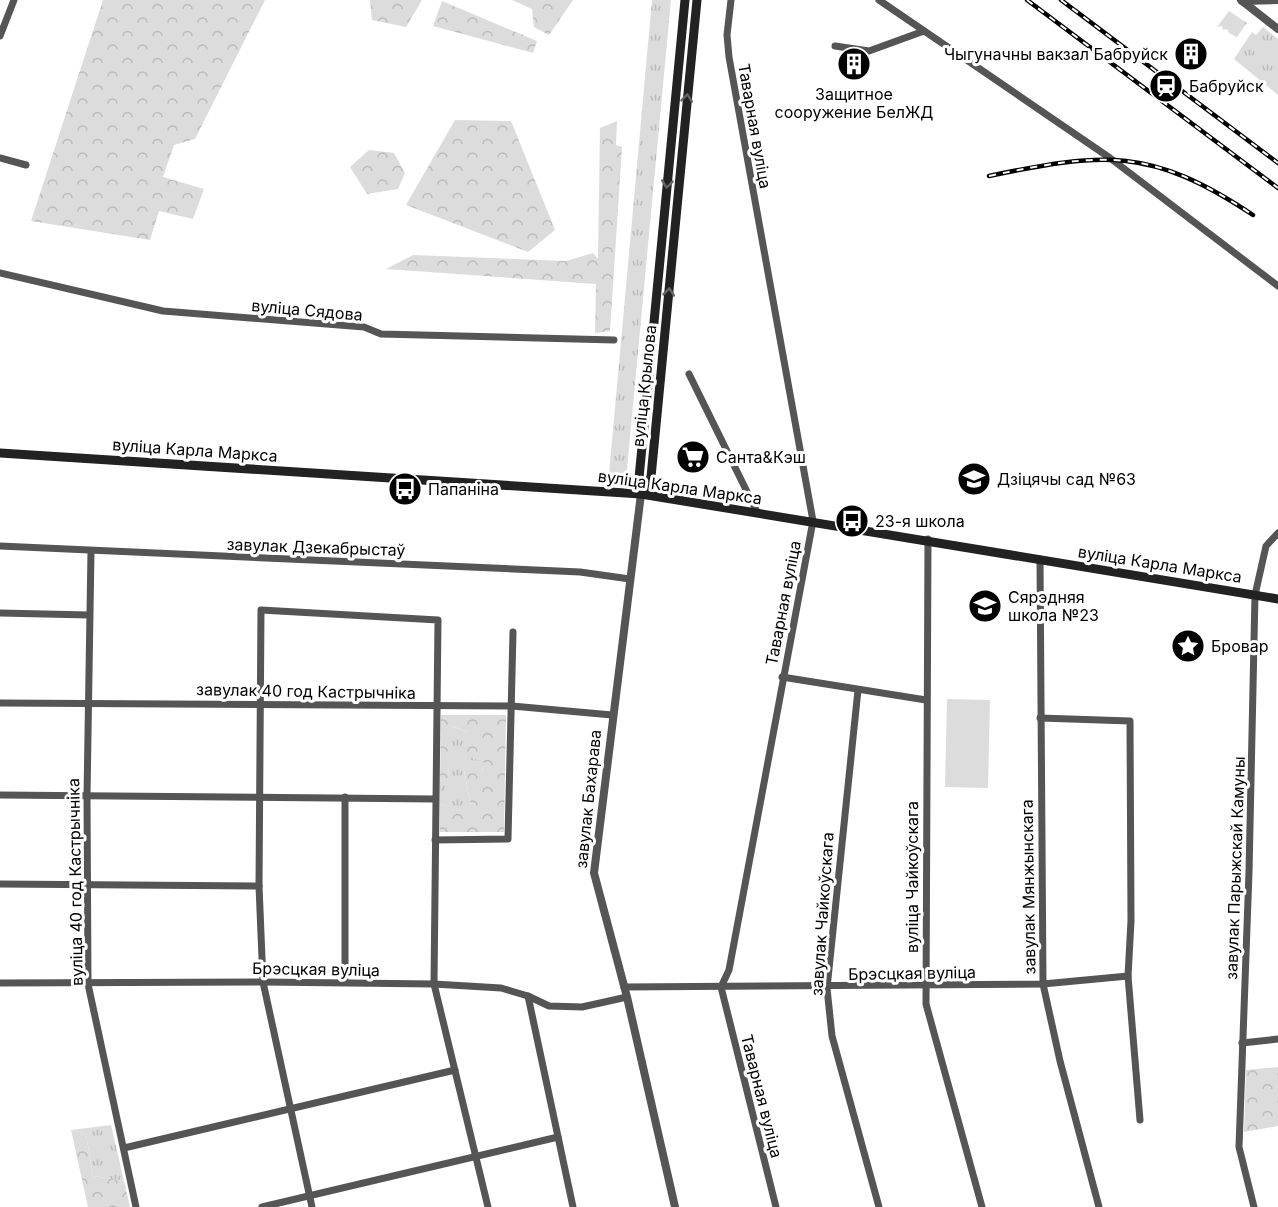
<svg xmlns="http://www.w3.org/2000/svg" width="1278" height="1207" viewBox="0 0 1278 1207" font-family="Inter,sans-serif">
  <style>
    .grass { fill: url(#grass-tufts) }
    .forest { fill: url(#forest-crowns) }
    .park { fill: #dcdcdc }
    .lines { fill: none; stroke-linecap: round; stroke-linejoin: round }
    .minor { stroke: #555; stroke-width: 7 }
    .tertiary { stroke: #555; stroke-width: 8 }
    .secondary { stroke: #222; stroke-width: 9 }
    .rail-casing { stroke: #000; stroke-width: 4.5 }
    .rail { stroke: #fff; stroke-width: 2; stroke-dasharray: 7; stroke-linecap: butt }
    .oneway { stroke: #646464 }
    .labels { text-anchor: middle; stroke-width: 6; stroke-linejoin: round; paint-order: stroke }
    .poi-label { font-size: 16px; fill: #000; stroke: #fff; text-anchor: start }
    .street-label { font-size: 16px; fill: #000; stroke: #fff }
  </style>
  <defs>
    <pattern id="grass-tufts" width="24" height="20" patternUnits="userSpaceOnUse" patternTransform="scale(1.5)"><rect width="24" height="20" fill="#dcdcdc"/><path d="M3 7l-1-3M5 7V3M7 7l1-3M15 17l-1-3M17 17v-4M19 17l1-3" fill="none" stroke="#bbb"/></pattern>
    <pattern id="forest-crowns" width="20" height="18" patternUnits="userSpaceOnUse" patternTransform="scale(1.5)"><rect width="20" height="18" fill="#dcdcdc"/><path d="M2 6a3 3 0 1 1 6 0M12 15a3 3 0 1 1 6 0" fill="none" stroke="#bbb"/></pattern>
  </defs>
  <rect width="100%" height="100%" fill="#fff"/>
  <!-- grass -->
  <g class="grass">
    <polygon points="652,0 671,0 627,469 622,483 608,485"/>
    <polygon points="1229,11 1247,23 1237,37 1229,33 1227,29 1223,30 1222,26 1217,27"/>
    <polygon points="1263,27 1278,39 1278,95 1234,59 1252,32 1256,35"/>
    <polygon points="451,726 468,732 484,762 482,771 464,771 471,806 463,812 440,804 440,781 448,778"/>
    <polygon points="111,1125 124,1181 93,1176 86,1134 71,1130"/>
  </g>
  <!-- forest -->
  <g class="forest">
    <polygon points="103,0 265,0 195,139 174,145 163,177 204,189 193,219 159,211 150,240 31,221"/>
    <polygon points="370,0 422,0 406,27 372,20"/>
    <polygon points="512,0 573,0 549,35 534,27 532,9"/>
    <polygon points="442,1 537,41 533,53 433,26"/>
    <polygon points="455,120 511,121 555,230 528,252 406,205"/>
    <polygon points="617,121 616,145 622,147 610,331 595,333 596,284 386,269 413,255 566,261 593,253 598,259 600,128"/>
    <polygon points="369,150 394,153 405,173 398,189 367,194 350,167"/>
    <polygon points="441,715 506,715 504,832 440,832 440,804 462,811 471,806 464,770 482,771 484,762 463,755 468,732 452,726 448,778 440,781"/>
    <polygon points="1278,1067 1278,1126 1244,1132 1246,1070"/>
    <polygon points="71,1130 86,1134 93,1176 124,1181 130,1207 88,1207"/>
  </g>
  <!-- park -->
  <polygon class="park" points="947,699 990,700 988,788 945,787"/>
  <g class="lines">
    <!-- minor -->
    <g class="minor">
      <polyline points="731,0 727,35 729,57 813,521 729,970 721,987 776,1207"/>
      <polyline points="879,0 1110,158 1278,286"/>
      <polyline points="0,36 14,0"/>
      <polyline points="835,46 869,51 924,31"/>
      <polyline points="0,158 26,165"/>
      <polyline points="0,273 163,311 364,327 381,334 614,340"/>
      <polyline points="689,374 757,512"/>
      <polyline points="928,539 926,1004 982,1207"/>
      <polyline points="0,546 580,572 630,579"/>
      <polyline points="91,551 87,796 88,984 136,1207"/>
      <polyline points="1040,559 1043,984 1060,1061 1099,1207"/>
      <polyline points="0,613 89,615"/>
      <polyline points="782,677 926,700"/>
      <polyline points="858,690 827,988 832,1036 879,1207"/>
      <polyline points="0,703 512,706 612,715"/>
      <polyline points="1040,718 1130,721 1131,921 1128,976 1140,1120"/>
      <polyline points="0,795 435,799"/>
      <polyline points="435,840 508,839 513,632"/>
      <polyline points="0,884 259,886"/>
      <polyline points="345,982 345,797"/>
      <polyline points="0,983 263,982 434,984 501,988 528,996 549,1006 582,1007 627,997"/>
      <polyline points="624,987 1043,984 1128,976"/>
      <polyline points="528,996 573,1207"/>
      <polyline points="1242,1043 1278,1039"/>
      <polyline points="124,1148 455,1070"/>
      <polyline points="262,1207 558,1137"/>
      <polyline points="312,1207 263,982 259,886 261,610 438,620 434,984 488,1207"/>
      <polyline points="1254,1207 1239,1147 1249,872 1255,595 1266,546 1278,533"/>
    </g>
    <!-- tertiary -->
    <g class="tertiary">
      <polyline points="1241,0 1278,29"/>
      <polyline points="1242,1 1278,0"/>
      <polyline points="641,494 594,873 627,997 675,1207"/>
    </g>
    <!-- secondary -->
    <g class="secondary">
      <polyline points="0,453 641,494 1278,599"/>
      <polyline points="641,494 651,477 697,0"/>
      <polyline points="641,494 639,478 685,0"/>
    </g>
    <defs>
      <g id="rail">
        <polyline points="1027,0 1278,188"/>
        <polyline points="1061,0 1278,163"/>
        <path d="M989,176C1104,152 1151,147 1253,215"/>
      </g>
    </defs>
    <!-- rail casing -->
    <use href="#rail" class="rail-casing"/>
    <!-- rail -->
    <use href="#rail" class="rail"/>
  </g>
  <!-- one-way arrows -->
  <defs><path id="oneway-chevron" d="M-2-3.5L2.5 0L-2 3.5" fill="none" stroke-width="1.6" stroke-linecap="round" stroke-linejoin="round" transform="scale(1.5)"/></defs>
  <g class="oneway">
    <use href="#oneway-chevron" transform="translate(687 98) rotate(-84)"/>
    <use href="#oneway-chevron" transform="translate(667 184) rotate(96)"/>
    <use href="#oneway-chevron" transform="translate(669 292) rotate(-84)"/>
  </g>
  <!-- icons -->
  <defs>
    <symbol id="building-disc" viewBox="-11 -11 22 22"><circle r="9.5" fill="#000" stroke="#fff"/><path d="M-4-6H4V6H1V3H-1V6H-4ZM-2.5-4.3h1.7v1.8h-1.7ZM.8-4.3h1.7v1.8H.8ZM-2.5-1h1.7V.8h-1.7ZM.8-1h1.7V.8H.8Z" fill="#fff"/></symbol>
    <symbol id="station-disc" viewBox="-11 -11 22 22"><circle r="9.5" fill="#000" stroke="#fff"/><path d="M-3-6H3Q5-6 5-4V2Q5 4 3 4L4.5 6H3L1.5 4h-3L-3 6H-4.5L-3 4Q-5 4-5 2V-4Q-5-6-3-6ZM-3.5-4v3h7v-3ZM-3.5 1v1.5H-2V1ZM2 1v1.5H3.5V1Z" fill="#fff"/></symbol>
    <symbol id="supermarket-disc" viewBox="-11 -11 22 22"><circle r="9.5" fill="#000" stroke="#fff"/><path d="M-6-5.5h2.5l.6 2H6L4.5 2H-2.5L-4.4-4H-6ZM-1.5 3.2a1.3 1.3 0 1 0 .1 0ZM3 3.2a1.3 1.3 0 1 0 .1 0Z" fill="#fff"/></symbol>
    <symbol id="school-disc" viewBox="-11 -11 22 22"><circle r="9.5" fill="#000" stroke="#fff"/><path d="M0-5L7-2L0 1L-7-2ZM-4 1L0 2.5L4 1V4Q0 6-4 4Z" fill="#fff"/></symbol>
    <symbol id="bus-disc" viewBox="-11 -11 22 22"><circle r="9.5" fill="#000" stroke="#fff"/><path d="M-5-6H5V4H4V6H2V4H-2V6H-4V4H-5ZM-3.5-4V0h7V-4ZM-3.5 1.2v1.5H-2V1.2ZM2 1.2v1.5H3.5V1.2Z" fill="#fff"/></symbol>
    <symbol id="sight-disc" viewBox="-11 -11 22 22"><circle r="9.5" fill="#000" stroke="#fff"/><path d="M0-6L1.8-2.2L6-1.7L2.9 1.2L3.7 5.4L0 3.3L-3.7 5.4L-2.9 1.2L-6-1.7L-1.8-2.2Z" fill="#fff"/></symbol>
  </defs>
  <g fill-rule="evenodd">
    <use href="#building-disc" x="1172" y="35" width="38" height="38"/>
    <use href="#building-disc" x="835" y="45" width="38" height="38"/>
    <use href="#station-disc" x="1147" y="67" width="38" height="38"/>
    <use href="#supermarket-disc" x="674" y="438" width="38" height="38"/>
    <use href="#school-disc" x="955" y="460" width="38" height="38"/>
    <use href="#bus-disc" x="386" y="470" width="38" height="38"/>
    <use href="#bus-disc" x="833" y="502" width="38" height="38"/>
    <use href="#school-disc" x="966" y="587" width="38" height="38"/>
    <use href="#sight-disc" x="1169" y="627" width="38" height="38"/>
  </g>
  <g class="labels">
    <!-- poi labels -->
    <g class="poi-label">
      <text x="1168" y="60" text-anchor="end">Чыгуначны вакзал Бабруйск</text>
      <text x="1189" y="92">Бабруйск</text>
      <text x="854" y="100" text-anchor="middle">Защитное<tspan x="854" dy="18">сооружение БелЖД</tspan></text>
      <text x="716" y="463">Санта&amp;Кэш</text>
      <text x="997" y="485">Дзіцячы сад №63</text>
      <text x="428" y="495">Папаніна</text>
      <text x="875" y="527">23-я школа</text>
      <text x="1008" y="603">Сярэдняя<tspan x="1008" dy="18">школа №23</tspan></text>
      <text x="1211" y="652">Бровар</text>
    </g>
    <!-- street labels -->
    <g class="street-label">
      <text transform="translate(755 126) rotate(80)" y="6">Таварная вуліца</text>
      <text transform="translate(307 310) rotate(5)" y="6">вуліца Сядова</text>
      <text transform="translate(644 386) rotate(-84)" y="6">вуліца Крылова</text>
      <text transform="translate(195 450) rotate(4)" y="6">вуліца Карла Маркса</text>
      <text transform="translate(680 487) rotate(8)" y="6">вуліца Карла Маркса</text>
      <text transform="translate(316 547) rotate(2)" y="6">завулак Дзекабрыстаў</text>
      <text transform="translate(1160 564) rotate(9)" y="6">вуліца Карла Маркса</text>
      <text transform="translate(783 603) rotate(-79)" y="6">Таварная вуліца</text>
      <text transform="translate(306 691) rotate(1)" y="6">завулак 40 год Кастрычніка</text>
      <text transform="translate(588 799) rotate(-84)" y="6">завулак Бахарава</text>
      <text transform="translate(1235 868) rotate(-88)" y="6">завулак Парыжскай Камуны</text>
      <text transform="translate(912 877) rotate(-90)" y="6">вуліца Чайкоўскага</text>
      <text transform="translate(75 882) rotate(-91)" y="6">вуліца 40 год Кастрычніка</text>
      <text transform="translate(1028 887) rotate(-91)" y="6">завулак Мянжынскага</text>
      <text transform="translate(822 914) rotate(-86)" y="6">завулак Чайкоўскага</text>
      <text transform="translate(316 969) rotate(1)" y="6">Брэсцкая вуліца</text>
      <text transform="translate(912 973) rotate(-1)" y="6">Брэсцкая вуліца</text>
      <text transform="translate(762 1096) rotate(76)" y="6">Таварная вуліца</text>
    </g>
  </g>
</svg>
